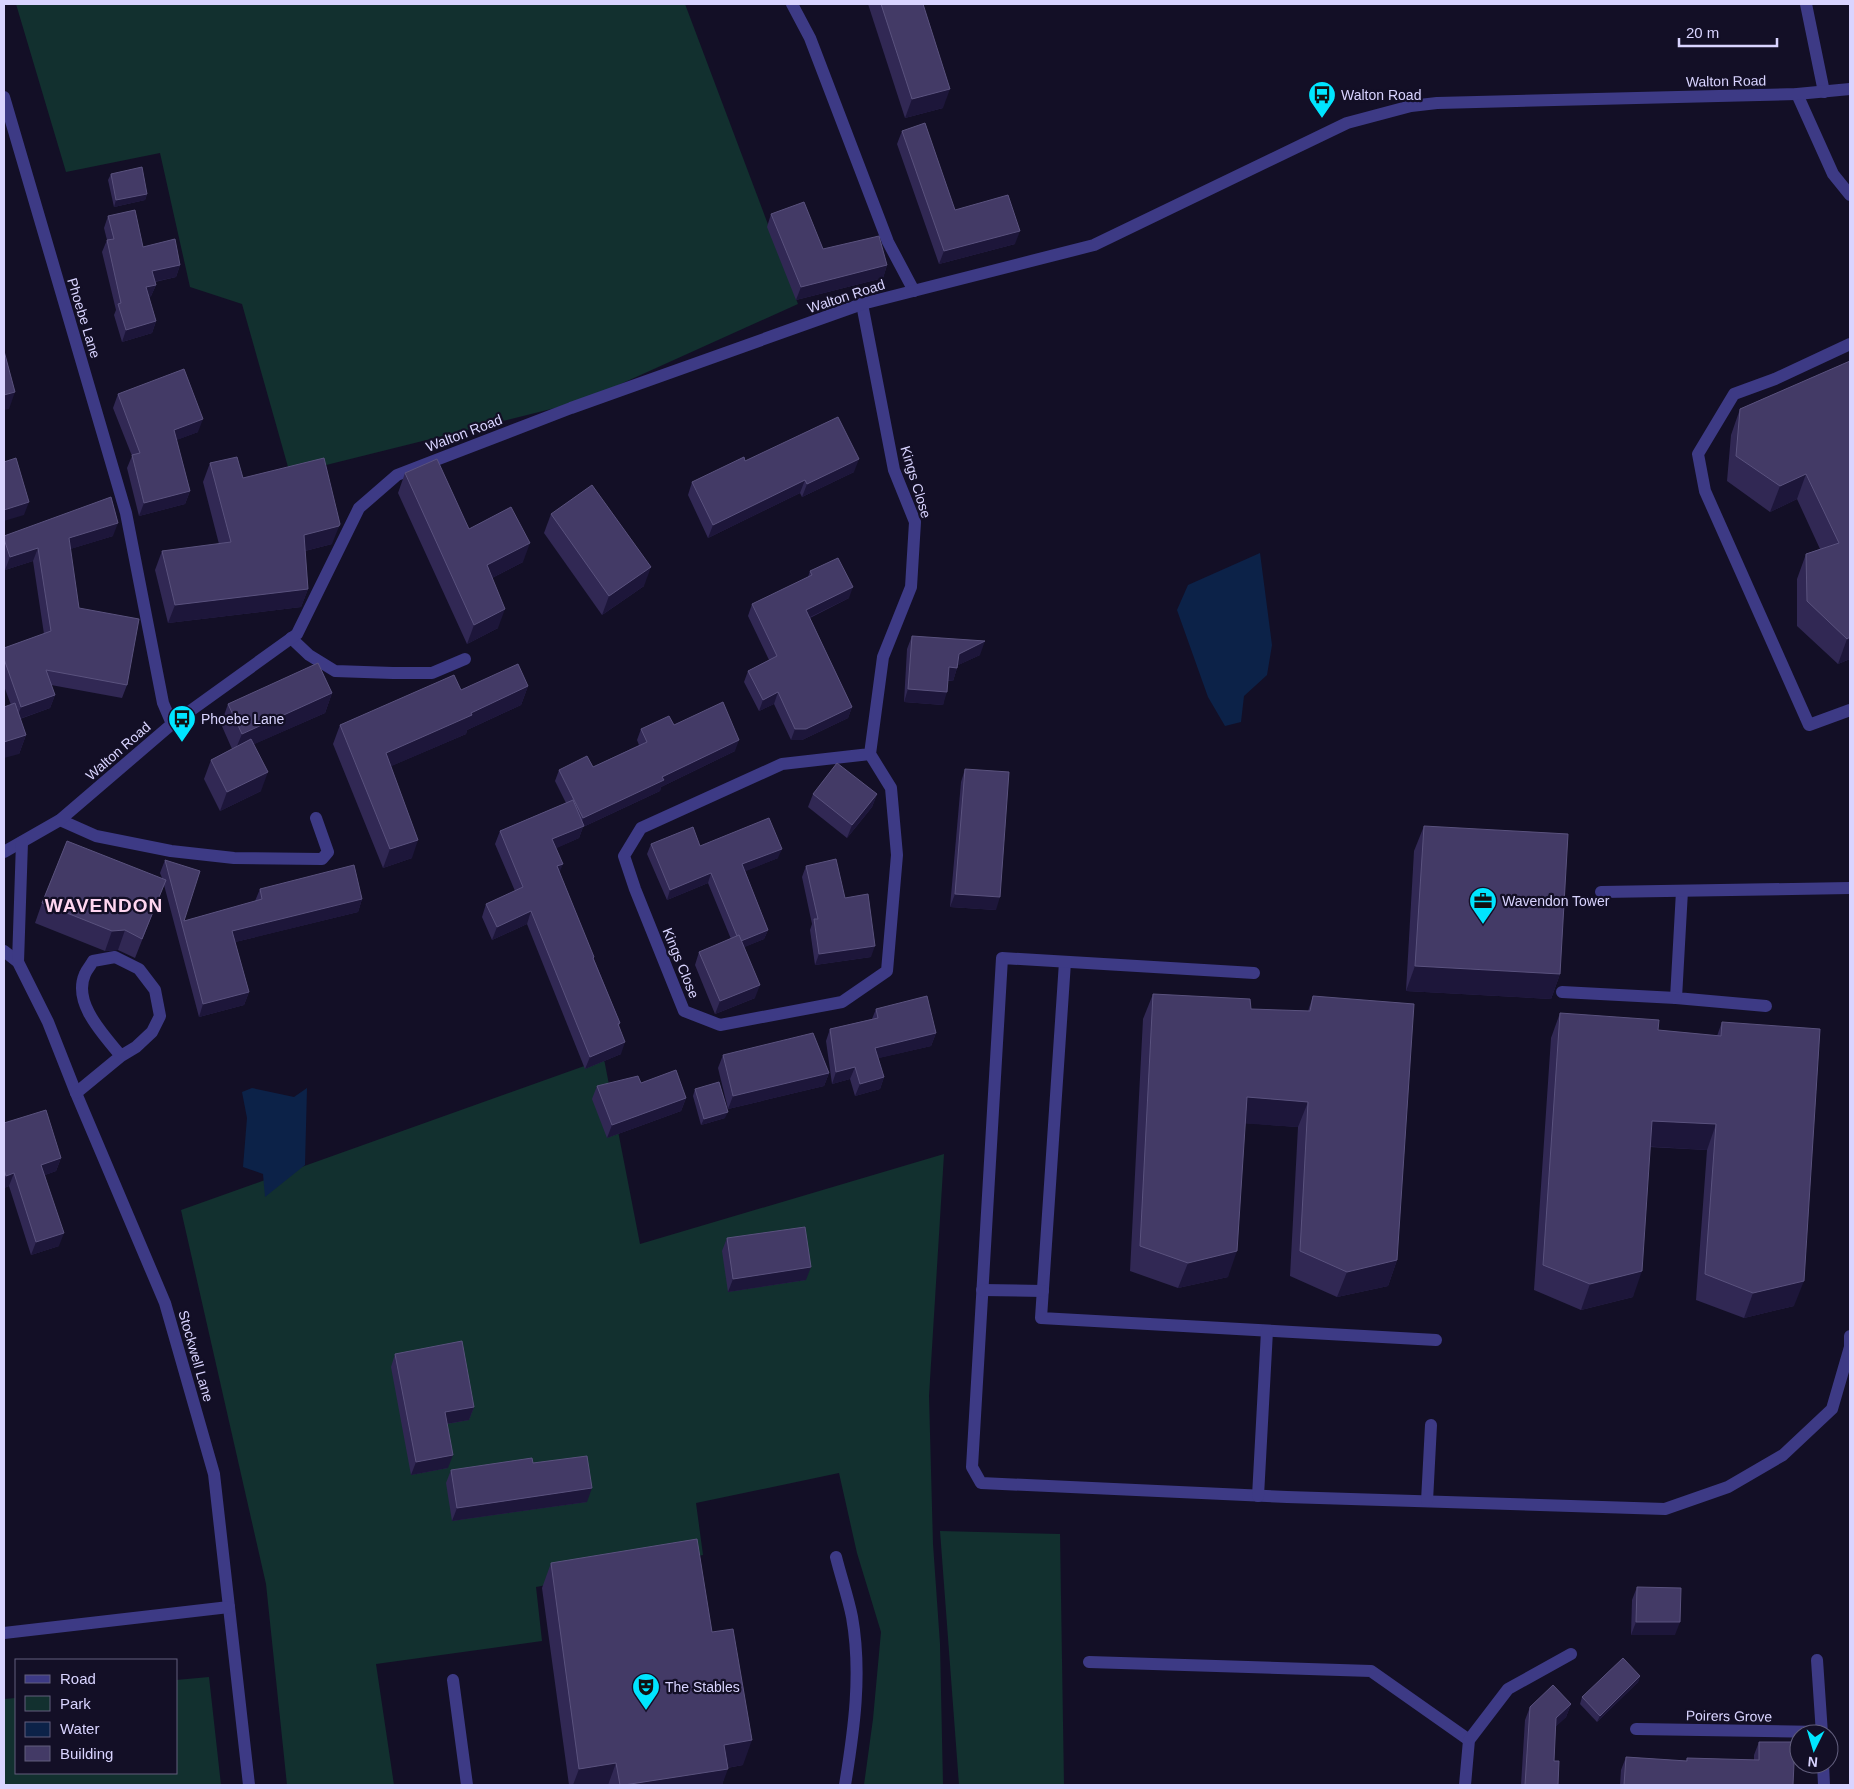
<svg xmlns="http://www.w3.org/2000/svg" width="1854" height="1789" viewBox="0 0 1854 1789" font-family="Arial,sans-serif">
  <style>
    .green { fill: #12302f }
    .water { fill: #0c2248 }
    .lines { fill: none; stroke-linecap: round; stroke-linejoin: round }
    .minor { stroke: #3d3a85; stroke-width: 12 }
    .wall { fill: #312854 }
    .shaded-wall { fill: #1d163a }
    .building { fill: #433a66; stroke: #5a527e }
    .labels { text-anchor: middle; stroke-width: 4.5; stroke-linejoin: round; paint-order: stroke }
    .street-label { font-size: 14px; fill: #d9d4ff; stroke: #130f26 }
    .poi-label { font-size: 14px; fill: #d9d4ff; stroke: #130f26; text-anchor: start }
    .district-label { font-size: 19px; font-weight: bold; letter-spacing: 1px; fill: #ffd6f0; stroke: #130f26 }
  </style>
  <rect width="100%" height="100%" fill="#130f26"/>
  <!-- green -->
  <g class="green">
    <polygon points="16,4 685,4 798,304 583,401 290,474 242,304 190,287 160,153 66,172"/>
    <polygon points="604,1059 640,1244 944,1154 929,1396 933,1544 940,1644 943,1785 864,1785 873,1719 881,1632 857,1553 839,1473 696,1503 703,1555 536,1587 542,1641 376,1664 394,1785 287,1785 266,1584 181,1210"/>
    <polygon points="940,1531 1060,1534 1064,1785 959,1785"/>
    <polygon points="209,1677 221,1785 4,1785 4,1699 16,1698 16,1773 176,1773 176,1680"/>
  </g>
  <!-- water -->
  <g class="water">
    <polygon points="1260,553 1272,645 1267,675 1244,696 1241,722 1225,726 1208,697 1177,610 1188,585"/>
    <polygon points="252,1088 294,1097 307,1088 305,1165 265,1197 263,1174 243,1167 247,1118 242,1092"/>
  </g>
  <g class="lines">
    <!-- minor -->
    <g class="minor">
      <polyline points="792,4 810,38 888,242 914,291"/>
      <polyline points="1806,4 1824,92"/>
      <polyline points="1797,94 1833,174 1850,195"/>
      <polyline points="4,97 126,513 163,703 172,724"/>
      <polyline points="862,304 894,470 915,522 911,587 883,657 870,754 891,788 897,855 887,971 842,1002 720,1025 684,1011 635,889 624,856 641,828 782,764 870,754"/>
      <polyline points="1850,344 1775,379 1734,394 1698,454 1705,491 1809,725 1850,710"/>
      <polyline points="291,638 309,655 335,671 393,673 432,673 465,659"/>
      <polyline points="60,820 96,836 171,851 234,858 322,859 328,852 316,818"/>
      <polyline points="4,852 60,820 172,724 297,634 359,508 397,475 571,408 862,304 1094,245 1347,123 1411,106 1437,103 1797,94 1850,89"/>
      <polyline points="1682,891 1676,998 1766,1006"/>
      <polyline points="1601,892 1850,888"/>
      <polyline points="4,951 18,962 48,1022 76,1093 165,1303 214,1474 249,1785"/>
      <polyline points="18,962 22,842"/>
      <polyline points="1065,962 1041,1318 1436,1340"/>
      <polyline points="1254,973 1002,958 972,1467 981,1483 1287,1497 1665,1509 1728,1487 1783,1455 1832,1409 1850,1347 1850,1336"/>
      <polyline points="1562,992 1676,998"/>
      <path d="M76,1093L121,1056L136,1047L152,1032L160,1016L155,990L139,969L115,957L93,961C91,965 87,969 85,974C72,1003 104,1035 121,1056"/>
      <polyline points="982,1290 1043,1291"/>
      <polyline points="1258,1496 1267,1331"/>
      <polyline points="1427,1501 1431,1425"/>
      <path d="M836,1557C841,1577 848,1597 852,1617C862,1673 854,1730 845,1785"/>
      <polyline points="4,1633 229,1607"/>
      <polyline points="1817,1660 1822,1734"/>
      <polyline points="1089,1662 1371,1671 1469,1740"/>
      <polyline points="453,1680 467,1785"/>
      <polyline points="1636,1729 1822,1732"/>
      <polyline points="1823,1764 1824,1785"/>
      <polyline points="1465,1785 1469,1740 1508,1689 1571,1654"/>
    </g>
  </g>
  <!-- wall -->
  <g class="wall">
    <polygon points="868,4 923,4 943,108 905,118"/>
    <polygon points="902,131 955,210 1015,244 939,264 897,144"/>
    <polygon points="111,174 147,194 145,200 114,207 108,180"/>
    <polygon points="771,214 823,249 887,265 883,278 796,300 767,227"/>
    <polygon points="108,216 143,247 180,265 176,277 155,282 156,285 151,296 149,297 156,321 152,333 122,342 114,315 116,310 102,252 107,240 104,228"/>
    <polygon points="1850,361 1850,659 1838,664 1797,626 1797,579 1806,554 1820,549 1797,499 1770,512 1727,481 1731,435 1740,409"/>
    <polygon points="118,394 198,432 176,440 190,491 185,504 139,516 127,468 132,456 113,408"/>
    <polygon points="745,461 854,472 802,497 800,493 708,538 688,495 692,482"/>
    <polygon points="210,463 243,478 332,544 305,551 308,589 301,607 168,623 155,570 162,551 219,544 203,482"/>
    <polygon points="405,473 469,529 523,562 492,578 498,628 467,644 398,493"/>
    <polygon points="551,514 644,586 602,615 544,533"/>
    <polygon points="4,536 113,536 70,549 79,608 127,685 122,698 51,685 55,695 50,708 20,719 26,735 19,754 11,705 4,686 4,648 44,634 33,561 5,570 4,566"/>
    <polygon points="810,571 849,598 810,618 852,707 848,718 802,740 791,740 774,704 759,711 744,682 748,671 769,660 748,616 752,604 808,577"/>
    <polygon points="912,636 980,655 958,665 957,668 953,681 948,681 943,705 904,702 907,649"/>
    <polygon points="528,686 521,705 467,730 466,734 391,766 412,858 383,868 333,744 340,725 461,690"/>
    <polygon points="332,693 325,713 254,744 261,791 220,811 204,779 211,760 232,749 221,724 228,704"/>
    <polygon points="674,725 735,751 661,787 660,791 583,827 579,838 556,848 560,873 594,959 620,1023 619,1026 621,1054 585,1069 527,924 492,940 482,917 486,904 515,891 495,844 500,831 566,803 555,781 559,770 593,767 639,745 637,740 641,729"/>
    <polygon points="965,769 996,910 950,907 961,782"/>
    <polygon points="813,794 877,794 872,807 847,838 808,807"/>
    <polygon points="1424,826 1560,974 1551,999 1406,991 1414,851"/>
    <polygon points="651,844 778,858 745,871 768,930 764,939 744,947 755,998 715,1014 695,965 699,952 731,939 708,883 667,900 647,854"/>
    <polygon points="165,860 184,921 255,901 260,889 362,899 358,912 235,942 249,992 244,1005 199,1017 164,885 135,958 118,950 105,951 35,923 42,903 162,878 160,873"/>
    <polygon points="806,866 845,898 871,957 815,965 810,930 812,924 802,877"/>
    <polygon points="1153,994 1251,1009 1308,1011 1313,996 1397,1260 1388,1286 1337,1297 1290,1276 1298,1127 1245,1123 1228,1277 1178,1288 1130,1271 1143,1019"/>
    <polygon points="876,1009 936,1033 931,1046 878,1058 884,1077 880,1089 855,1096 850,1079 832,1084 826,1041 830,1029 872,1019"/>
    <polygon points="1560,1013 1658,1030 1717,1036 1722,1022 1794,1306 1744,1318 1696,1300 1707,1150 1650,1147 1633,1297 1581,1310 1534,1290 1551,1038"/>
    <polygon points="723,1055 829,1073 824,1086 728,1109 718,1068"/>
    <polygon points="641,1083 686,1098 681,1111 607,1138 592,1099 597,1086"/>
    <polygon points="695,1089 725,1118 701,1125 693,1096"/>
    <polygon points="4,1123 61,1158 56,1171 45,1175 59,1246 31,1255 9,1186 4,1188"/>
    <polygon points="727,1238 806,1280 728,1292 722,1251"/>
    <polygon points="395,1354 474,1407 469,1420 447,1424 448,1468 411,1475 391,1367"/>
    <polygon points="533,1463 587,1502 452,1521 446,1483 451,1470"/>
    <polygon points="551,1563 712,1632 743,1765 727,1768 722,1785 569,1785 542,1588"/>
    <polygon points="1637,1587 1675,1635 1631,1635 1632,1600"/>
    <polygon points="1640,1676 1638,1682 1597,1722 1580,1704 1582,1697"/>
    <polygon points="1571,1704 1566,1717 1555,1727 1554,1761 1558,1785 1521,1785 1525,1720 1530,1707"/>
    <polygon points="1759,1742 1793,1785 1620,1785 1621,1770 1626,1757 1686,1761 1687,1758 1754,1760 1754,1755"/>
  </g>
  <!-- shaded-wall -->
  <g class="shaded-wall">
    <polygon points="950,89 943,108 905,118 912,99"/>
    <polygon points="147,194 145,200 114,207 116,200"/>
    <polygon points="1020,231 1015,244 939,264 944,251"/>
    <polygon points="180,265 176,277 148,283 152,271"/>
    <polygon points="887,265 883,278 796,300 801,287"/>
    <polygon points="156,285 151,296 142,299 146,287"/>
    <polygon points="156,321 152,333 122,342 126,330"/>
    <polygon points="15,392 9,409 4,410 4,395"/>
    <polygon points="203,419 198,432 169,443 174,430"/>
    <polygon points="859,459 854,472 802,497 807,484"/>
    <polygon points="1806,474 1797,499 1770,512 1780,486"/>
    <polygon points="805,480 800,493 708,538 713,525"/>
    <polygon points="190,491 185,504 139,516 144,503"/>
    <polygon points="29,502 24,515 4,521 4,510"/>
    <polygon points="118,523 113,536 64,551 69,538"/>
    <polygon points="340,524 332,544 297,553 304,535"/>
    <polygon points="530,543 523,562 480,584 487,565"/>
    <polygon points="38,548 33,561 5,570 10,557"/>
    <polygon points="651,567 644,586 602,615 609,596"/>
    <polygon points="853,587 849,598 802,621 806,610"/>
    <polygon points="308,589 301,607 168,623 175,605"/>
    <polygon points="505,609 498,628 467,644 474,625"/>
    <polygon points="1850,637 1850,659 1838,664 1847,639"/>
    <polygon points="985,641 980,655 954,667 959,654"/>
    <polygon points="949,667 957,668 953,681 944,680"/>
    <polygon points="528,686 521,705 467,730 466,734 380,771 386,753"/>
    <polygon points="908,689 947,692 943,705 904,702"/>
    <polygon points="778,692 774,704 759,711 763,700"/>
    <polygon points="332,693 325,713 234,753 242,734"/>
    <polygon points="55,695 50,708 16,720 21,707"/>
    <polygon points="852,707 848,718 802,740 791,740 795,729"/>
    <polygon points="26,735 19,754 4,758 4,742"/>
    <polygon points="739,740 735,751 661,787 660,791 583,827 579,838 548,852 552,839 580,828 583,818 662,777"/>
    <polygon points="268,772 261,791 220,811 227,792"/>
    <polygon points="877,794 872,807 847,838 852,825"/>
    <polygon points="418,840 412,858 383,868 390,849"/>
    <polygon points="782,849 778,858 739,874 742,864"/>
    <polygon points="563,864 558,876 557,866"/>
    <polygon points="711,873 708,883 667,900 670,890"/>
    <polygon points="955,894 1000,897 996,910 950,907"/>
    <polygon points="362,899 358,912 227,944 232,931"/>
    <polygon points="531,911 527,924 492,940 497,927"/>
    <polygon points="125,930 118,950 105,951 112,931"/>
    <polygon points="768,930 764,939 735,951 739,941"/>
    <polygon points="875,946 871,957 815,965 819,954"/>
    <polygon points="1415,966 1560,974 1551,999 1406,991"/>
    <polygon points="760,985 755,998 715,1014 720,1001"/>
    <polygon points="249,992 244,1005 199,1017 203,1004"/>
    <polygon points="936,1033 931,1046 871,1060 875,1048"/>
    <polygon points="625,1042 621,1054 585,1069 590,1057"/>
    <polygon points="855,1067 850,1079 832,1084 836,1072"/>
    <polygon points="829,1073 824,1086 728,1109 733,1096"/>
    <polygon points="884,1077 880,1089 855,1096 860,1084"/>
    <polygon points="1247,1097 1308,1102 1298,1127 1238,1123"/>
    <polygon points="686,1098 681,1111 607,1138 612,1125"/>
    <polygon points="728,1112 725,1118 701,1125 704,1119"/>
    <polygon points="1652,1121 1716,1124 1707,1150 1642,1146"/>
    <polygon points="61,1158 56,1171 37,1178 41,1165"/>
    <polygon points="14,1173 9,1186 4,1188 4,1182 6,1176"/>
    <polygon points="64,1233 59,1246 31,1255 36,1242"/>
    <polygon points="1237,1251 1228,1277 1178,1288 1188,1263"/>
    <polygon points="1397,1260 1388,1286 1337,1297 1347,1272"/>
    <polygon points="811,1267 806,1280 728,1292 733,1279"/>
    <polygon points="1642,1271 1633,1297 1581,1310 1590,1284"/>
    <polygon points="1804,1281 1794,1306 1744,1318 1753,1293"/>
    <polygon points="474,1407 469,1420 440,1425 445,1412"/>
    <polygon points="453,1455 448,1468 411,1475 416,1462"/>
    <polygon points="592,1488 587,1502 452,1521 457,1508"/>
    <polygon points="1636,1622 1680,1622 1675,1635 1631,1635"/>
    <polygon points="1640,1676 1638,1682 1597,1722 1600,1716"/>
    <polygon points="1571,1704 1566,1717 1551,1731 1556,1718"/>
    <polygon points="752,1740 743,1765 715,1770 724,1745"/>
    <polygon points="616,1763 608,1785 573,1785 579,1769"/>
    <polygon points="728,1769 722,1785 624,1785"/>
  </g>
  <!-- building -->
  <g class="building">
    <polygon points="881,4 923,4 950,89 912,99"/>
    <polygon points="925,123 955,210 1008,195 1020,231 944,251 902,131"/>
    <polygon points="142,167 147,194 116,200 111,174"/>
    <polygon points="804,202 823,249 879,236 887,265 801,287 771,214"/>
    <polygon points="135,210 143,247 175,239 180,265 152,271 156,285 146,287 156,321 126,330 118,304 121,303 107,240 114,239 108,216"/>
    <polygon points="4,351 15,392 4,395"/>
    <polygon points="1850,361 1850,637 1847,639 1807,601 1806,554 1839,543 1806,474 1780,486 1736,456 1740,409"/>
    <polygon points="184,369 203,419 174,430 190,491 144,503 132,455 140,453 118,394"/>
    <polygon points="838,417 859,459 807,484 805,480 713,525 692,482 744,457 745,461"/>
    <polygon points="237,457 243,478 324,458 340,524 339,526 304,535 308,589 175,605 162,551 231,542 210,463"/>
    <polygon points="16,458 29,502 4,510 4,462"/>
    <polygon points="437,459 469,529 511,507 530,543 487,565 505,609 474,625 405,473"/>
    <polygon points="592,485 651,567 609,596 551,514"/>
    <polygon points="111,497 118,523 69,538 79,608 139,619 127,685 46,670 55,695 21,707 4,659 4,648 51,631 38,548 10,557 4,539 4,536"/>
    <polygon points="838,558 853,587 806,610 852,707 806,729 795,729 778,692 763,700 748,671 777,656 752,604 812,575 810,571"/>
    <polygon points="912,636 985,641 959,654 957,668 949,667 947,692 908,689"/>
    <polygon points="318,663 332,693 242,734 228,704"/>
    <polygon points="518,664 528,686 471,713 472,715 386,753 418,840 390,849 340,725 454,675 461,690"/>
    <polygon points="723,702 739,740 662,777 664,780 583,818 559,770 587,756 593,767 647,742 641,729 669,716 674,725"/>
    <polygon points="15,703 26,735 4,742 4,707"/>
    <polygon points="251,739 268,772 227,792 211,760"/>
    <polygon points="837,763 877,794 852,825 813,794"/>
    <polygon points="965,769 1009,772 1000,897 955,894"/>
    <polygon points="573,800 584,826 552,839 563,864 557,866 594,957 593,958 620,1023 618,1024 625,1042 590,1057 531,911 497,927 486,904 523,887 500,831"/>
    <polygon points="769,818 782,849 742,864 768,930 741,941 739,935 737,936 711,873 670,890 651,844 693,827 700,846"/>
    <polygon points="1424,826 1568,834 1560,974 1415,966"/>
    <polygon points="67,841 166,880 142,939 125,930 112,931 42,903"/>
    <polygon points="836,859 845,898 868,894 875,946 819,954 814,919 818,919 806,866"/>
    <polygon points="165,860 200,871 184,921 262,899 260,889 354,865 362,899 232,931 249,992 203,1004"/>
    <polygon points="739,935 760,985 720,1001 699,952"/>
    <polygon points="1153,994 1250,999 1251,1009 1310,1011 1313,996 1414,1004 1397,1260 1347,1272 1300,1251 1308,1102 1247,1097 1237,1251 1188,1263 1140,1246"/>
    <polygon points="927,996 936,1033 875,1048 884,1077 860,1084 855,1067 836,1072 830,1029 878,1018 876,1009"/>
    <polygon points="1560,1013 1659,1020 1658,1030 1721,1036 1722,1022 1820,1029 1804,1281 1753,1293 1705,1274 1716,1124 1652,1121 1642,1271 1590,1284 1543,1265"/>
    <polygon points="813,1033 829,1073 733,1096 723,1055"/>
    <polygon points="676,1070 686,1098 612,1125 597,1086 638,1076 641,1083"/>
    <polygon points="719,1082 728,1112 704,1119 695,1089"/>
    <polygon points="46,1110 61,1158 41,1165 64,1233 36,1242 14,1173 6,1176 4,1169 4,1123"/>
    <polygon points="805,1227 811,1267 733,1279 727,1238"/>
    <polygon points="462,1341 474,1407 445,1412 453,1455 416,1462 395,1354"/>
    <polygon points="587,1456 592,1488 457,1508 451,1470 532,1458 533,1463"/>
    <polygon points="697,1539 712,1632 733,1629 752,1740 724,1745 728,1769 624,1785 620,1785 616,1763 579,1769 551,1563"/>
    <polygon points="1637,1587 1681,1588 1680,1622 1636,1622"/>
    <polygon points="1623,1658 1640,1676 1600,1716 1582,1697"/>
    <polygon points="1553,1685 1571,1704 1556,1718 1554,1761 1559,1761 1558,1785 1525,1785 1530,1707"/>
    <polygon points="1759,1742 1795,1742 1793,1785 1624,1785 1626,1757 1687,1761 1687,1758 1759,1760"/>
  </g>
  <!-- icons -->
  <defs>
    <symbol id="bus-pin" viewBox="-11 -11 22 30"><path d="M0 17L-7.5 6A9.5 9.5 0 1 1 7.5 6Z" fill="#00e5ff" stroke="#130f26"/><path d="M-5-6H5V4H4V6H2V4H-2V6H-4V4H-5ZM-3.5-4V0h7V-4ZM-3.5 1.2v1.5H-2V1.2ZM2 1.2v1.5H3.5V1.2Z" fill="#111"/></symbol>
    <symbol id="office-pin" viewBox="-11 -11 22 30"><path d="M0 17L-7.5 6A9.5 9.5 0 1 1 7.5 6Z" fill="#00e5ff" stroke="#130f26"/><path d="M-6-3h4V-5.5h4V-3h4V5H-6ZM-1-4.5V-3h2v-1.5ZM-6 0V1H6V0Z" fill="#111"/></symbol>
    <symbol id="theatre-pin" viewBox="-11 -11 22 30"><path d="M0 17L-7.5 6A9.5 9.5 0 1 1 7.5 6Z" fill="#00e5ff" stroke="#130f26"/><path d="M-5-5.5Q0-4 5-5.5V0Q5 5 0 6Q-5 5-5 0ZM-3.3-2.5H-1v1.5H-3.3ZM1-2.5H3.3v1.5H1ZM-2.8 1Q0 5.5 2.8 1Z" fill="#111"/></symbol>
  </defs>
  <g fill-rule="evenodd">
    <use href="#bus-pin" x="1306" y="79" width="32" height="43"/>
    <use href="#bus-pin" x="166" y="703" width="32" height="43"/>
    <use href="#office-pin" x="1467" y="885" width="32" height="43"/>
    <use href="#theatre-pin" x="630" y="1671" width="32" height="43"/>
  </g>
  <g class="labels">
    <!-- street labels -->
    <g class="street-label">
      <text transform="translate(1726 81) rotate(-1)" y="5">Walton Road</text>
      <text transform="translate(846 296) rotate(-18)" y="5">Walton Road</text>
      <text transform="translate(84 318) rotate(73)" y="5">Phoebe Lane</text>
      <text transform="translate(464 433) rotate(-21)" y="5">Walton Road</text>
      <text transform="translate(916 482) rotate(73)" y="5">Kings Close</text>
      <text transform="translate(118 751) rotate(-41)" y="5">Walton Road</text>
      <text transform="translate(681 963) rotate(68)" y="5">Kings Close</text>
      <text transform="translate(196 1356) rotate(74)" y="5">Stockwell Lane</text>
      <text transform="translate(1729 1716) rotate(1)" y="5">Poirers Grove</text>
    </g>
    <!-- poi labels -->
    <g class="poi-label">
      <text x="1341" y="100">Walton Road</text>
      <text x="201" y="724">Phoebe Lane</text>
      <text x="1502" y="906">Wavendon Tower</text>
      <text x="665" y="1692">The Stables</text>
    </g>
    <!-- district labels -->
    <g class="district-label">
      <text x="104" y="912">WAVENDON</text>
    </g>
  </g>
  <!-- border -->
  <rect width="1854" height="1789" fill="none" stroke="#d9d4ff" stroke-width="10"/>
  <!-- legend -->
  <rect x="15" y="1659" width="162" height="115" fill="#130f26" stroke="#625e7d"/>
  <rect x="25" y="1675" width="25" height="8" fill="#3d3a85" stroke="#625e7d"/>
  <text x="60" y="1684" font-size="15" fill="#d9d4ff">Road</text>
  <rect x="25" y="1696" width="25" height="15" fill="#12302f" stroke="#625e7d"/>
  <text x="60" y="1709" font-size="15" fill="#d9d4ff">Park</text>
  <rect x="25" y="1722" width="25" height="15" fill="#0c2248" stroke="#625e7d"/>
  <text x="60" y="1734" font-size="15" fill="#d9d4ff">Water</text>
  <rect x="25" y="1746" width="25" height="15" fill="#433a66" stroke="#625e7d"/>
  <text x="60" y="1759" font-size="15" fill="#d9d4ff">Building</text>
  <!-- north arrow -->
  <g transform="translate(1814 1749) rotate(185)"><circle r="24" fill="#130f26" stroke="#625e7d"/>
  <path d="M0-4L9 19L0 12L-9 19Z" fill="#00e5ff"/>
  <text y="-8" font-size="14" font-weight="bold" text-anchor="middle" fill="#d9d4ff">N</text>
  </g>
  <!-- scale -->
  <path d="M1679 38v8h98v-8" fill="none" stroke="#d9d4ff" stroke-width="2.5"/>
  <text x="1686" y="38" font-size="15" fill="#d9d4ff" stroke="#130f26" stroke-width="4" paint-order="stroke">20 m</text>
</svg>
